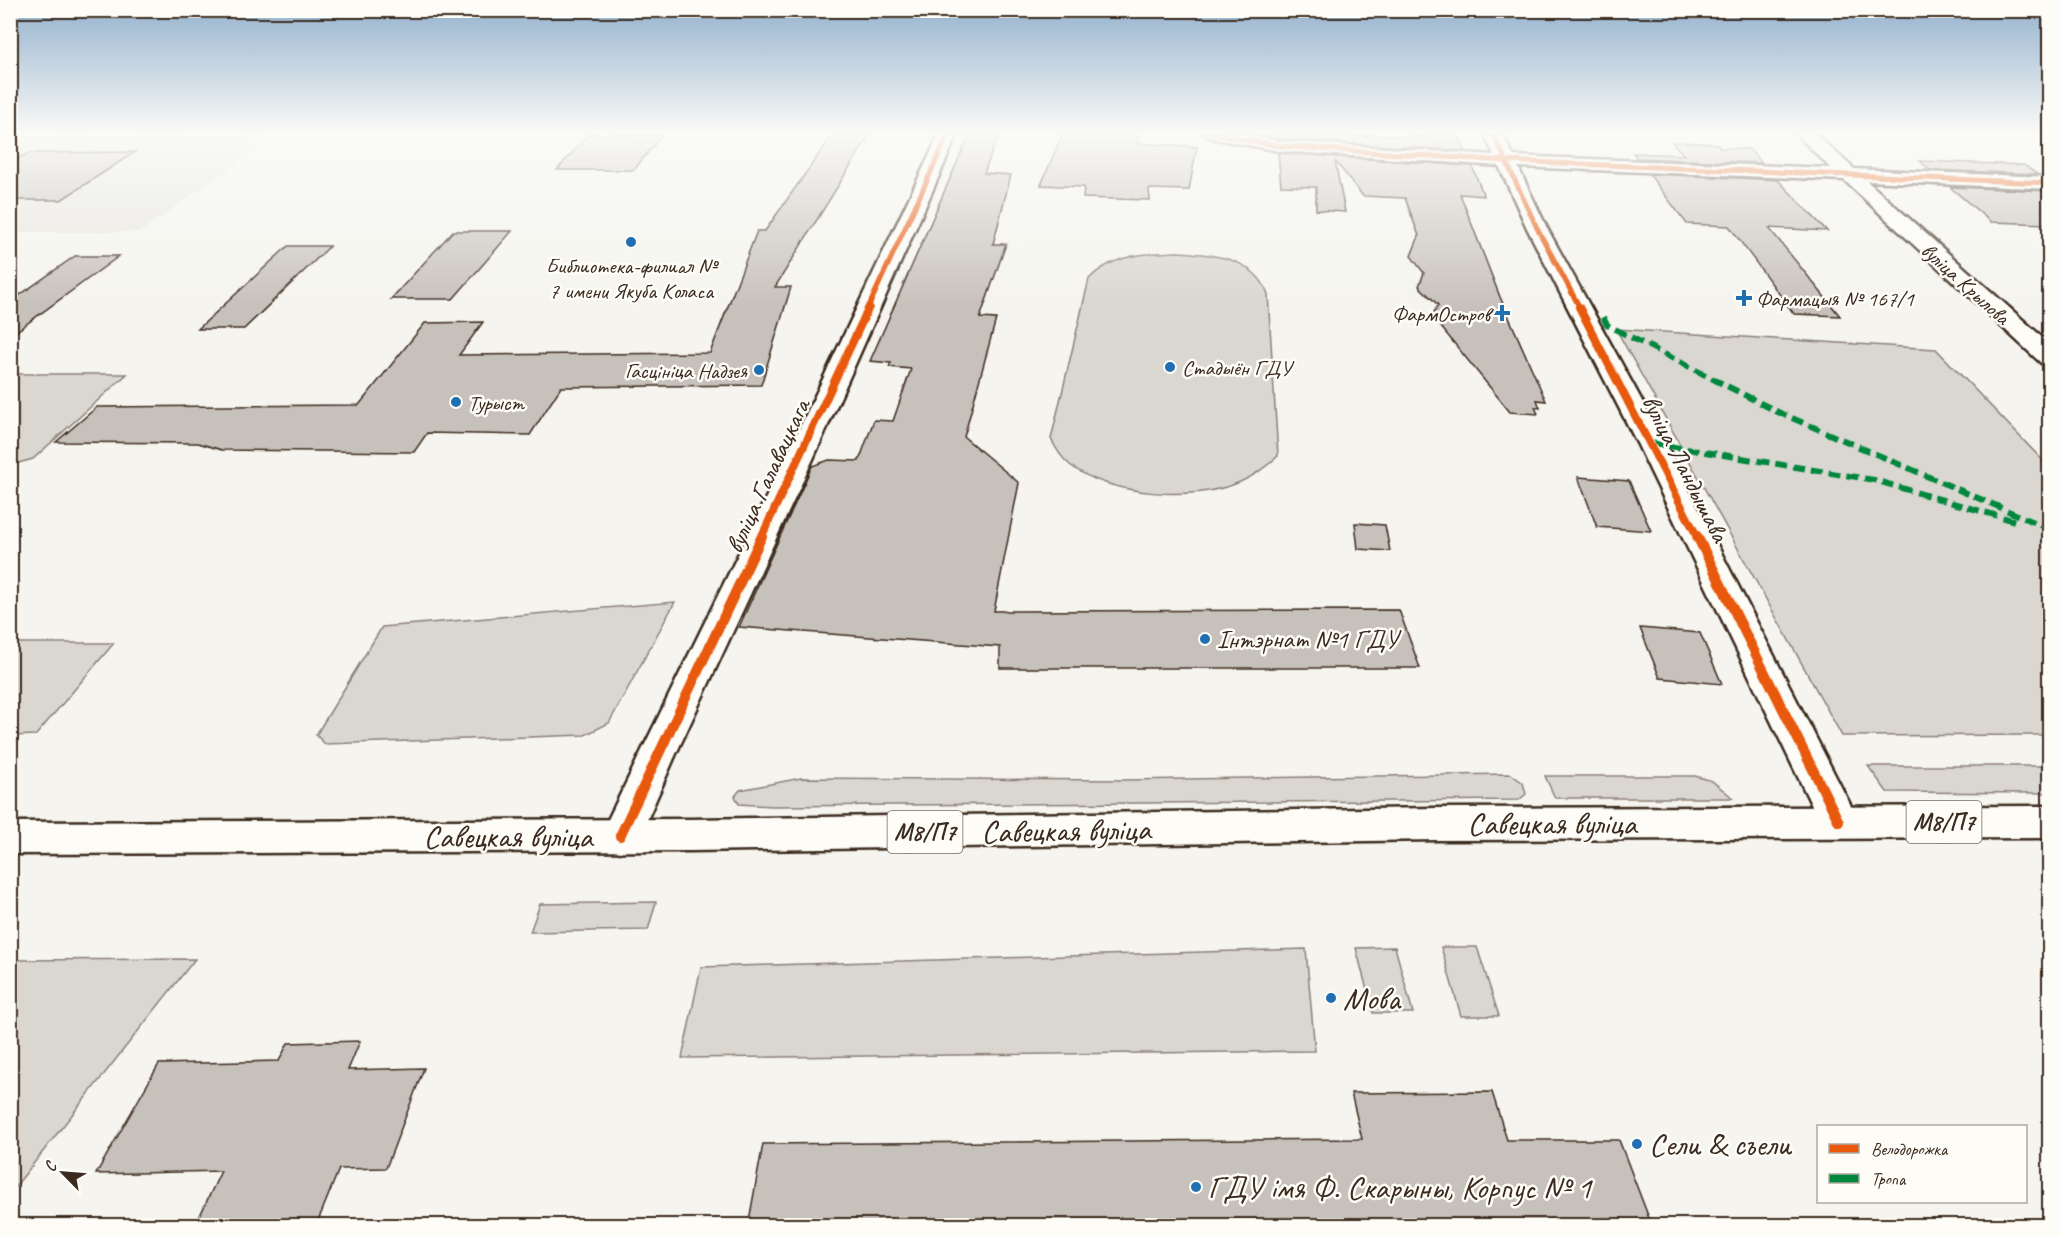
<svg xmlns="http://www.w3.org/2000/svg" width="2060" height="1236" viewBox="0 0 2060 1236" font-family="Caveat,sans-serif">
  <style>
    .built { fill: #e7e5df }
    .green { fill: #dad6d0; stroke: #8a8077; stroke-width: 1.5 }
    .building { fill: #c7c1bb; stroke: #3b2a1e; stroke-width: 1.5 }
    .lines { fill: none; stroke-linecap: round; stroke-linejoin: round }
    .minor-casing { stroke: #3b2a1e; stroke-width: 5 }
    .primary-casing { stroke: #3b2a1e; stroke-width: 5 }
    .minor { fill: #fdfcf7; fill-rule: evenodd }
    .primary { fill: #fdfcf7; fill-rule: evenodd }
    .quiet { stroke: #00873e; stroke-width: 6; stroke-dasharray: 12 6; stroke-linecap: butt }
    .cycleway-far2-casing { stroke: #fdfcf7; stroke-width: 8 }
    .cycleway-far1-casing { stroke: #fdfcf7; stroke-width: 10 }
    .cycleway-casing { stroke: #fdfcf7; stroke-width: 14 }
    .cycleway-far2 { stroke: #e8590c; stroke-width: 5 }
    .cycleway-far1 { stroke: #e8590c; stroke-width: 8 }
    .cycleway { stroke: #e8590c; stroke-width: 10 }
    .poi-dot { fill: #1f6fb2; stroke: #fdfcf7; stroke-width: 2 }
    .labels { text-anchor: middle; stroke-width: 5; stroke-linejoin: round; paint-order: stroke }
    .far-poi-label { font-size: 22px; fill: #3b2a1e; stroke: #fdfcf7; text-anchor: start }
    .far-street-label { font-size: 22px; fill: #3b2a1e; stroke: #fdfcf7 }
    .shield { fill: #fdfcf7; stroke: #75695f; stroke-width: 1.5 }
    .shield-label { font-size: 24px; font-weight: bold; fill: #3b2a1e }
    .street-label { font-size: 26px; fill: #3b2a1e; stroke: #fdfcf7 }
    .poi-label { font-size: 26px; fill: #3b2a1e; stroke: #fdfcf7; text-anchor: start }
    .near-street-label { font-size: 32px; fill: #3b2a1e; stroke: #fdfcf7 }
    .near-poi-label { font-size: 32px; fill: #3b2a1e; stroke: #fdfcf7; text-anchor: start }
  </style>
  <rect width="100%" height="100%" fill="#f5f4ee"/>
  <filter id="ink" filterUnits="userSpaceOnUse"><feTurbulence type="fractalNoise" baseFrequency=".0167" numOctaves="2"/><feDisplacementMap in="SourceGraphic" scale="12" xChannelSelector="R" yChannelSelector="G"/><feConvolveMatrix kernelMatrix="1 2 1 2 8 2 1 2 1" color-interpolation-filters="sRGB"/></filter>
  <g filter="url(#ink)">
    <!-- built -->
    <polygon class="built" points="34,133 279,133 140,232 11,232 10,146"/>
    <!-- green -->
    <g class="green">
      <path d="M1179,252C1214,255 1254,257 1268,294L1278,456C1266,467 1255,476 1240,482C1195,502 1109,496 1070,465C1061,458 1056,449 1051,439L1089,279C1113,254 1146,253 1179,252Z"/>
      <polygon points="1616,329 1936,349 2049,467 2049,735 1842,736"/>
      <polygon points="11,374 127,374 33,459 11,465"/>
      <polygon points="675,602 609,723 585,735 325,744 316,735 382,627"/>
      <polygon points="10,643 114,643 36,735 11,736"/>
      <polygon points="1868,766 2049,766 2049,793 1887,792"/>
      <polygon points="1511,774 1523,783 1526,794 1519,800 773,806 739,804 735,796 740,790 801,778 1125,780"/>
      <polygon points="1545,776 1695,776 1712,781 1733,798 1555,798"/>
      <polygon points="656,902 648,930 530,932 540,904"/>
      <polygon points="1395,947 1413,1013 1373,1013 1356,948"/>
      <polygon points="1441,947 1477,947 1499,1016 1461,1016"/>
      <polygon points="1306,949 1315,1051 682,1058 701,967"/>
      <polygon points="195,959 11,1192 11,960"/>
    </g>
    <!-- building -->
    <g class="building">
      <polygon points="837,133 871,133 775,287 791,287 761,385 561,387 530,435 427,433 414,452 222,450 198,443 56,442 97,407 359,405 425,323 483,322 459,355 710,353 757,231 765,231 831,137 835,137"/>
      <polygon points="970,133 999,133 984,173 1011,175 993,244 1006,244 980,318 996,319 964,437 1019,483 994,611 1399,610 1420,668 1000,668 1000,647 739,627 812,466 829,460 859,461 874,420 893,421 911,369 889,367 891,363 870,361"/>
      <polygon points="1063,133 1128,133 1139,135 1137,143 1197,147 1189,190 1149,189 1150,200 1083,198 1084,187 1041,185"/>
      <polygon points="1276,133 1332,133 1368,137 1367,134 1429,138 1426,133 1458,133 1465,151 1279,139 1277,138"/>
      <polygon points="589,134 662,135 634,170 557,170"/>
      <polygon points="1672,142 1708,143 1717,144 1721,148 1749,149 1762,163 1637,158 1633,153 1684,155"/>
      <polygon points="135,152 61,200 10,200 10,163 29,153"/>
      <polygon points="1278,153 1472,166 1484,196 1460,194 1500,297 1546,401 1537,400 1540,408 1535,407 1538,414 1510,412 1432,316 1438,305 1419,286 1424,273 1411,256 1419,236 1405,198 1363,196 1335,161 1345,212 1316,210 1316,187 1281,186"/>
      <polygon points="1920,161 2024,165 2037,174 1930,170"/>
      <polygon points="1649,174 1778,180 1827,231 1769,228 1840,316 1794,314 1729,226 1687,224"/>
      <polygon points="1950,187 2049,191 2049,224 1991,222"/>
      <polygon points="453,231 512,231 453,299 391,299"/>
      <polygon points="288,246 330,246 244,329 198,329"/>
      <polygon points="75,256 119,256 10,336 10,302"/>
      <polygon points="1578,477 1629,481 1651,531 1597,527"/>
      <polygon points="1355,523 1385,525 1390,551 1358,549"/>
      <polygon points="1640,628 1700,633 1722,684 1660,678"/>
      <polygon points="360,1041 348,1070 424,1068 386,1168 339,1169 316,1226 195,1226 221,1171 96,1174 159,1064 279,1061 288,1043"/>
      <polygon points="1492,1092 1507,1140 1619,1140 1652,1226 748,1226 763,1144 1362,1139 1351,1093"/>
    </g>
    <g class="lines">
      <defs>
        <g id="minor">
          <polygon points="940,133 958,133 813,459 675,756 640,836 634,847 620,852 606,847 600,836 785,459"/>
          <polygon points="1203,133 1241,133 1279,141 1494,155 1484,133 1502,133 1513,156 1831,168 1795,133 1814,133 1854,169 2050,177 2050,189 1867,181 2050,344 2050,365 2041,363 1844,180 1518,167 1547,228 1665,443 1859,822 1853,833 1839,838 1825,833 1637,443 1527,228 1499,166 1279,151 1211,138"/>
        </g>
        <polygon id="primary" points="2050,806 2050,838 1437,840 690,851 10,854 10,822 690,819 1437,808"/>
      </defs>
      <!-- minor casing -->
      <use href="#minor" class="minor-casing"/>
      <!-- primary casing -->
      <use href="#primary" class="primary-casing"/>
      <!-- minor -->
      <use href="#minor" class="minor"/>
      <!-- primary -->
      <use href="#primary" class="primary"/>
      <!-- quiet -->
      <g class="quiet">
        <polyline points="1603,317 1607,325 1778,412 2050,529"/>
        <polyline points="1651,443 1874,480 2015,521"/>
      </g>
      <defs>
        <g id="cycleway-far2">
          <polyline points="1211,133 1279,146 1507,161 2050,183"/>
          <polyline points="1493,133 1537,228 1580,308"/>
          <polyline points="868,308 949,133"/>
        </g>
        <g id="cycleway-far1">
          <polyline points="1579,307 1698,538"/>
          <polyline points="761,538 869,307"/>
        </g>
        <g id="cycleway">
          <polyline points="1697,536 1839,822"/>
          <polyline points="620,836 762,536"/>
        </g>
      </defs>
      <!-- cycleway-far2 casing -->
      <use href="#cycleway-far2" class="cycleway-far2-casing"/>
      <!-- cycleway-far1 casing -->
      <use href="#cycleway-far1" class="cycleway-far1-casing"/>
      <!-- cycleway casing -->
      <use href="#cycleway" class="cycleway-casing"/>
      <!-- cycleway-far2 -->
      <use href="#cycleway-far2" class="cycleway-far2"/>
      <!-- cycleway-far1 -->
      <use href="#cycleway-far1" class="cycleway-far1"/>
      <!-- cycleway -->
      <use href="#cycleway" class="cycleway"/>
    </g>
  </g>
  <!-- sky -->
  <linearGradient id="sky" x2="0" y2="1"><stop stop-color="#93b1cd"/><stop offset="0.43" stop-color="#fafaf7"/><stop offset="1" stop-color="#fafaf7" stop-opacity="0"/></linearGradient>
  <rect width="2060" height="307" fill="url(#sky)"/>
  <!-- markers -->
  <g class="poi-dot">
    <circle cx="631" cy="242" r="6"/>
    <path d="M1741 289h6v6h6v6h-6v6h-6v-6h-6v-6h6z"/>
    <path d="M1499 304h6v6h6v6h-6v6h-6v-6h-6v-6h6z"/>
    <circle cx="1170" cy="367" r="6"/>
    <circle cx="759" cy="370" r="6"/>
    <circle cx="456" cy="402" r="6"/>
    <circle cx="1205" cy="639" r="6"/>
    <circle cx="1331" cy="998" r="6"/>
    <circle cx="1637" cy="1144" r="6"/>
    <circle cx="1196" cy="1187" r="6"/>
  </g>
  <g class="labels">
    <!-- far-poi labels -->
    <g class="far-poi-label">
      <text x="631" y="273" text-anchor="middle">Библиотека-филиал №<tspan x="631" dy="25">7 имени Якуба Коласа</tspan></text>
      <text x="1756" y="306">Фармацыя № 167/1</text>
      <text x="1490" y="321" text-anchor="end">ФармОстров</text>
      <text x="1182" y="375">Стадыён ГДУ</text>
      <text x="747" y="378" text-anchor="end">Гасцініца Надзея</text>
      <text x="468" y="410">Турыст</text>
    </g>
    <!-- far-street labels -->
    <g class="far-street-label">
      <text transform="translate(1966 283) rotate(42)" y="8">вуліца Крылова</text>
    </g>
    <!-- shield labels -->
    <g class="shield">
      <rect x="1906.5" y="801" width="75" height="42" rx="4.5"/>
      <rect x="887.5" y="811" width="75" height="42" rx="4.5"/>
    </g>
    <g class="shield-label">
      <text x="1944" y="830">М8/П7</text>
      <text x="925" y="840">М8/П7</text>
    </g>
    <!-- street labels -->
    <g class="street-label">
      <text transform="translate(1686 468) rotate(63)" y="9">вуліца Ландышава</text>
      <text transform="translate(767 476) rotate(-65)" y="9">вуліца Галавацкага</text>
    </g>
    <!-- poi labels -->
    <g class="poi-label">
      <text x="1217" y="648">Інтэрнат №1 ГДУ</text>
    </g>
    <!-- near-street labels -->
    <g class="near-street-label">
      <text x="1552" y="834">Савецкая вуліца</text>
      <text transform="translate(1066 830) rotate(-1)" y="11">Савецкая вуліца</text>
      <text x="508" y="847">Савецкая вуліца</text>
    </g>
    <!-- near-poi labels -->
    <g class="near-poi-label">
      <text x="1343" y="1009">Мова</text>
      <text x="1649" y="1155">Сели &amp; съели</text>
      <text x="1208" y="1198">ГДУ імя Ф. Скарыны, Корпус № 1</text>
    </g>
  </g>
  <!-- margin -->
  <rect width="2060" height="1236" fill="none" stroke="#fdfcf7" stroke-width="36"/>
  <rect x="18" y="18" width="2024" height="1200" fill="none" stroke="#3b2a1e" stroke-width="2" filter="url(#ink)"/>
  <!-- legend -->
  <rect x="1817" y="1125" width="210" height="78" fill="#fdfcf7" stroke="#afa8a0" stroke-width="1.5"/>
  <rect x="1829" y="1144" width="30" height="9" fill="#e8590c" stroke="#afa8a0" stroke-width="1.5"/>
  <text x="1871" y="1155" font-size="18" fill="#3b2a1e">Велодорожка</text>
  <rect x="1829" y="1174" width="30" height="9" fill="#00873e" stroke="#afa8a0" stroke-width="1.5"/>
  <text x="1871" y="1185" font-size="18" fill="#3b2a1e">Тропа</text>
  <!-- north arrow -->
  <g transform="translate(63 1173) rotate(295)" stroke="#fdfcf7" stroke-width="4.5" paint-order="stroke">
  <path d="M0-4.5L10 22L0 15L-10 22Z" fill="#3b2a1e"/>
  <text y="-9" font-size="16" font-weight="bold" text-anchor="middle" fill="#3b2a1e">С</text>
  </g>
</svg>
